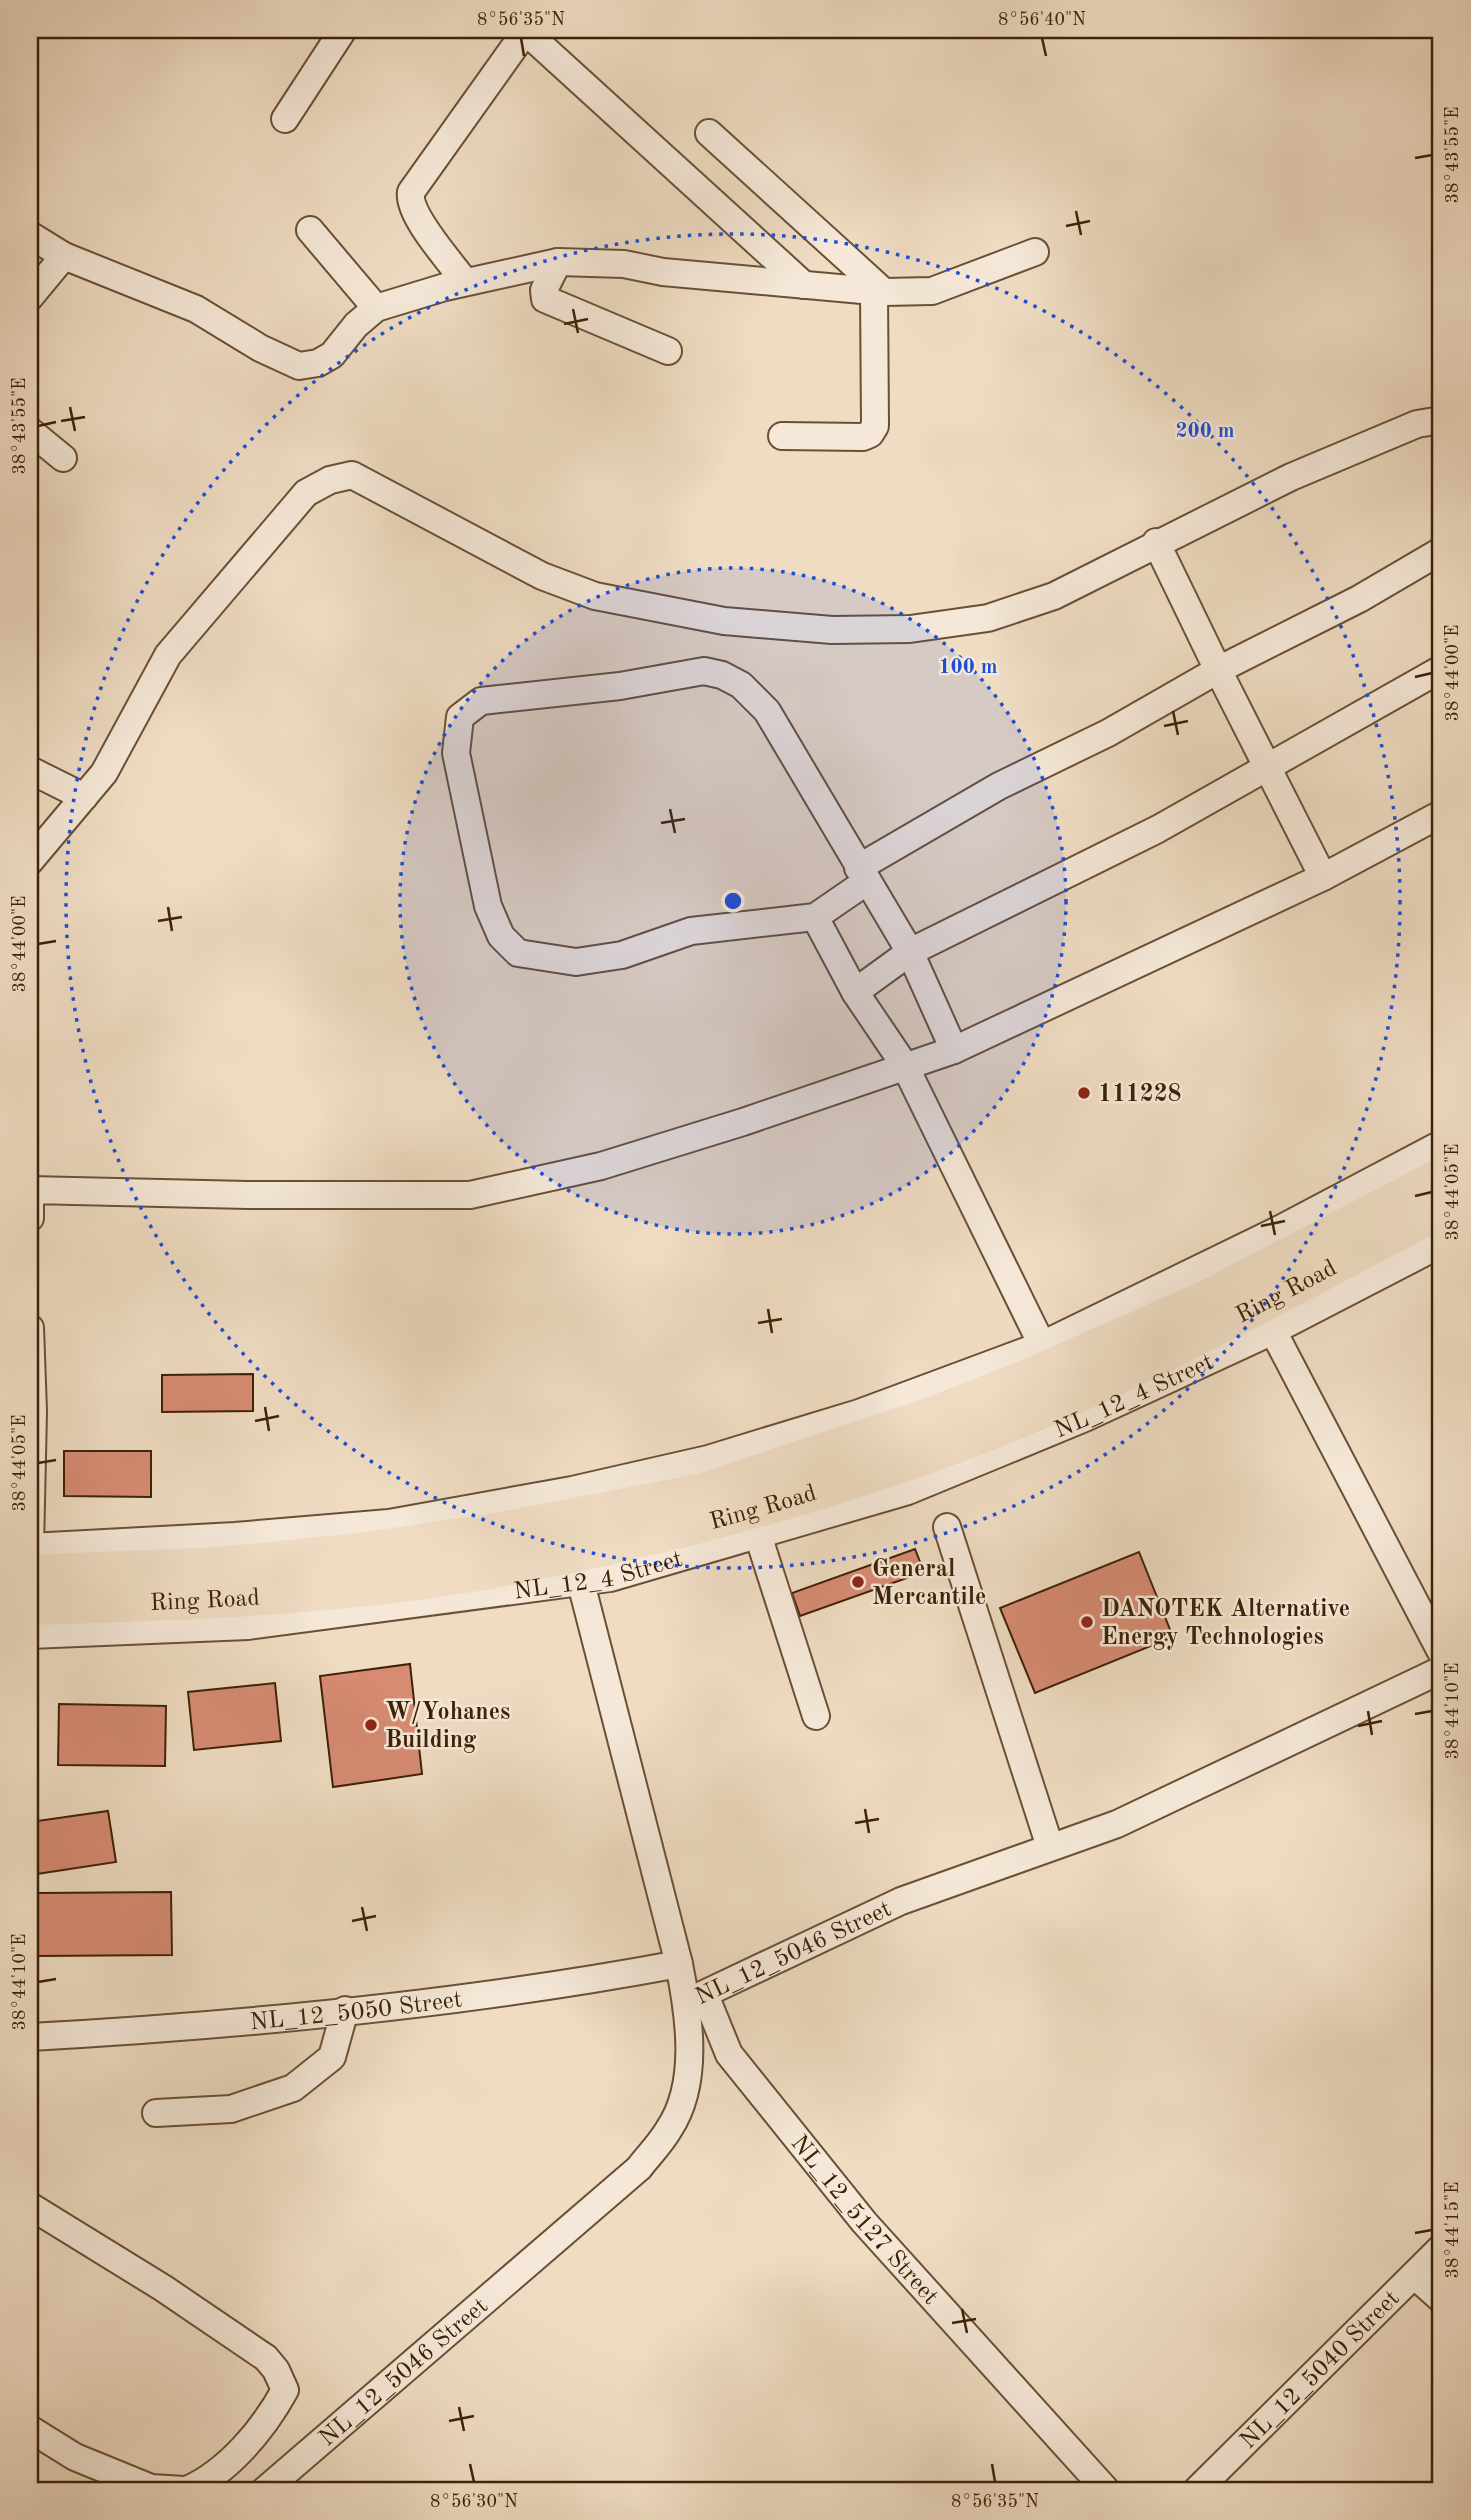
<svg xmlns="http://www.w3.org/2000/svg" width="1471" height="2520" viewBox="0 0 1471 2520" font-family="'Old Standard TT',serif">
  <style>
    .building { fill: #d78b73; stroke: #3c2105; stroke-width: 2 }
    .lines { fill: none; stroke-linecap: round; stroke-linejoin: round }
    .minor-casing { stroke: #695034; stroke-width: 30 }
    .highway-casing { stroke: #3c2105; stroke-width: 42 }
    .minor { stroke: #f5e8d8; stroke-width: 26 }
    .highway { stroke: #efdcc3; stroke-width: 38 }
    .ticks { fill: none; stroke: #3c2105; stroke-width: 2.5 }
    .ring { fill: none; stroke: #1d4ed8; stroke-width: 3.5; stroke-dasharray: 3.5 7 }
    .poi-dot { fill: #8f2418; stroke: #f5e8d8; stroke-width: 2.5 }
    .labels { text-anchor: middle; stroke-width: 5; stroke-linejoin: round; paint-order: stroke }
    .poi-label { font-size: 24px; font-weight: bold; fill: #3c2105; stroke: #f5e8d8; text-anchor: start }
    .street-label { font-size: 24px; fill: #3c2105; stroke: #f5e8d8 }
    .centre { fill: #1d4ed8; stroke: #f5e8d8; stroke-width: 3.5 }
    .ring-label { font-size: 21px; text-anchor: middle; font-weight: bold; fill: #1d4ed8; stroke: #f5e8d8; stroke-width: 5; stroke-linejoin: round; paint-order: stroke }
    .neatline { fill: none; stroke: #3c2105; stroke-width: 2.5 }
    .ticks-label { font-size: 18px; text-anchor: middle; fill: #3c2105 }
  </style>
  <rect width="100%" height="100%" fill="#efdcc3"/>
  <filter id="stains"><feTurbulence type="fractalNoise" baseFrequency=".00286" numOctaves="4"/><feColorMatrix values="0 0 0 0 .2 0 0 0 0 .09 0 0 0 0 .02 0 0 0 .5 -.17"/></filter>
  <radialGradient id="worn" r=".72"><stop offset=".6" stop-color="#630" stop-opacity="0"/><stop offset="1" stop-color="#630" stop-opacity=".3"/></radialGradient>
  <!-- building -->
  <g class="building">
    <polygon points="253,1374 253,1411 162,1412 162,1375"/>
    <polygon points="64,1451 151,1451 151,1497 64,1496"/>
    <polygon points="915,1549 924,1572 800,1616 792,1593"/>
    <polygon points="1139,1552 1173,1637 1035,1693 1000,1608"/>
    <polygon points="410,1664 422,1774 333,1787 320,1676"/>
    <polygon points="275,1683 281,1741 194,1750 188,1692"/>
    <polygon points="59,1704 166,1706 165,1766 58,1765"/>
    <polygon points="108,1811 116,1862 30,1875 30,1822"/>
    <polygon points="171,1892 172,1955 37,1956 36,1893"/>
  </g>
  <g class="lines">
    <defs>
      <g id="minor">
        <polyline points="524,30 804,285"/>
        <polyline points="285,119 343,30"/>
        <polyline points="709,133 884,292"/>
        <polyline points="310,230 376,308"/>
        <polyline points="30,235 64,256 196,309 260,348 299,366 318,363 332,355 356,325 376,308 445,287 558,262 624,264 663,272 884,292 932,291 1035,252"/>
        <polyline points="558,262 544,290 545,299 668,351"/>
        <path d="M465,282C451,262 407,215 411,192L525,32"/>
        <polyline points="30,297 64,256"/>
        <polyline points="30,431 63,458"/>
        <polyline points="782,436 863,437 870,434 875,426 874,291"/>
        <polyline points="30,770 84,797"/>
        <polyline points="30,861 104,773 168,655 306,493 330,480 352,475 542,576 595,596 724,621 832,630 910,629 988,618 1054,596 1291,477 1417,424 1441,420"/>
        <polyline points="858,868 999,786 1108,733 1218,670 1156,542"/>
        <polyline points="1323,877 1218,670 1359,599 1441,551"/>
        <polyline points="866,882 815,917 691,931 622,955 576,962 518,953 501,936 488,906 456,753 460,717 481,701 620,686 704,671 722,675 741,685 767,711 910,952 954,1050"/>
        <polyline points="815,917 855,992 905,1066 1042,1345"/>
        <polyline points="855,992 910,952 1158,829 1441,669"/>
        <polyline points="30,1218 30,1190 248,1195 470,1195 601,1166 743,1122 954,1050 1323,877 1441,814"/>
        <polyline points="30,1328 33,1411 30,1547"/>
        <polyline points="1273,1331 1441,1652"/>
        <polyline points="947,1527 1050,1847"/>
        <polyline points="758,1535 816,1716"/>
        <polyline points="30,1547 235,1536 389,1523 572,1490 708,1459 859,1413 1042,1345 1280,1229 1441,1144"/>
        <path id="s1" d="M30,1635L248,1626L610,1578L908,1491L1085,1418L1273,1331L1441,1244"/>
        <path id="s2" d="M705,1995L729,2054L864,2222L1106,2490"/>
        <path id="s3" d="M687,2002L901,1901L1117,1824L1441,1670"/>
        <path id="s4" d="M30,2037C247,2025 465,2004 679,1964"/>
        <polyline points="156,2113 231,2109 293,2088 332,2057 345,2010"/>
        <path d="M30,2206L163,2288L266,2358L276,2370L285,2390C263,2430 228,2472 187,2490"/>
        <polyline points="1414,2275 1441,2299"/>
        <polyline points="30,2429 75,2457 151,2488 184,2490"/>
        <path id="s5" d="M265,2490L639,2168C649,2155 661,2143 669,2129C700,2083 689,2014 679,1964L581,1583"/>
        <path id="s6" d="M1197,2490L1441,2248"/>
      </g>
      <g id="highway">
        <polyline points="30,1574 220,1566 359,1552 490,1533 700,1493 940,1413 1035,1375 1209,1298 1441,1177"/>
        <path id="s7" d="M30,1606C167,1602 303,1598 439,1578C603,1553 766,1511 923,1456C1104,1393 1272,1297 1441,1209"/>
      </g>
    </defs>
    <!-- minor casing -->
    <use href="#minor" class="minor-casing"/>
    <!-- highway casing -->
    <use href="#highway" class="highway-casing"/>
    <!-- minor -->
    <use href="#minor" class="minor"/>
    <!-- highway -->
    <use href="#highway" class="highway"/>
  </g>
  <!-- ticks -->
  <path class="ticks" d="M521,38L524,56M1042,38L1046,56M1415,158L1432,155M1076,211L1081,235M1066,226L1090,221M573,309L578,333M564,324L588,319M70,407L75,431M61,421L85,417M38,426L56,422M1415,677L1432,673M1173,711L1178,735M1164,726L1188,721M670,809L675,833M661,823L685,819M168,907L172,931M158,921L182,917M38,944L56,941M1415,1196L1432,1192M1270,1211L1275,1235M1261,1226L1285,1221M768,1309L772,1333M758,1323L782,1319M265,1407L269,1431M255,1421L279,1416M38,1463L56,1460M1368,1711L1372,1735M1415,1714L1432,1711M1358,1726L1382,1721M865,1809L869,1833M855,1823L879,1819M362,1907L367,1931M352,1921L376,1916M38,1982L56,1979M1415,2233L1432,2230M962,2309L967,2333M952,2323L976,2319M459,2407L464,2431M449,2421L474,2416M470,2464L474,2482M992,2464L995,2482"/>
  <!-- distance rings -->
  <circle cx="733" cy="901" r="333" fill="#1d4ed8" fill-opacity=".12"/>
  <g class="ring">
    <circle cx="733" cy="901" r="333"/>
    <circle cx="733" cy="901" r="667"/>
  </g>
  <!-- markers -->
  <g class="poi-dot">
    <circle cx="1084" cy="1093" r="7"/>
    <circle cx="858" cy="1582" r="7"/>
    <circle cx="1087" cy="1622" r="7"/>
    <circle cx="371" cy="1725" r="7"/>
  </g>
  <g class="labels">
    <!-- poi labels -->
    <g class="poi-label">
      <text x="1098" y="1101">111228</text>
      <text x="872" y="1576">General<tspan x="872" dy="28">Mercantile</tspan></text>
      <text x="1101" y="1616">DANOTEK Alternative<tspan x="1101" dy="28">Energy Technologies</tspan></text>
      <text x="385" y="1719">W/Yohanes<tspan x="385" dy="28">Building</tspan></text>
    </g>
    <!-- street labels -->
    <g class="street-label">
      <text dy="8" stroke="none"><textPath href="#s7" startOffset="1309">Ring Road</textPath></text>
      <text dy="8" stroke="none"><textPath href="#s1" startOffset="1139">NL_12_4 Street</textPath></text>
      <text dy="8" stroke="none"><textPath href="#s7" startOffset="742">Ring Road</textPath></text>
      <text dy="8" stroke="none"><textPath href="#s1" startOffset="572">NL_12_4 Street</textPath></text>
      <text dy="8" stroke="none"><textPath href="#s7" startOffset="175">Ring Road</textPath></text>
      <text dy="8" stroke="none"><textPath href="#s3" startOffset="117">NL_12_5046 Street</textPath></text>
      <text dy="8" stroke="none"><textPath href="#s4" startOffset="327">NL_12_5050 Street</textPath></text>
      <text dy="8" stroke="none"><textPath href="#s2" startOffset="278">NL_12_5127 Street</textPath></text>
      <text dy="8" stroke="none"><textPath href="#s6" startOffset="172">NL_12_5040 Street</textPath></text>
      <text dy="8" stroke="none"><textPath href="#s5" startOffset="182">NL_12_5046 Street</textPath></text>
    </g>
  </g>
  <circle cx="733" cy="901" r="10" class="centre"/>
  <g class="ring-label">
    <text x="1205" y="437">200 m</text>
    <text x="968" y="673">100 m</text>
  </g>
  <!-- margin -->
  <rect width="1471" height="2520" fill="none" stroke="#efdcc3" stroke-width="77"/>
  <rect x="38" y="38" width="1394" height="2444" class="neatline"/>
  <g class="ticks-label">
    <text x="521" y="25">8°56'35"N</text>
    <text x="1042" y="25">8°56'40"N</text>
    <text transform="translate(1452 155) rotate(-90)" y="6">38°43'55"E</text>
    <text transform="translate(19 426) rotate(-90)" y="6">38°43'55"E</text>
    <text transform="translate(1452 673) rotate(-90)" y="6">38°44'00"E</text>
    <text transform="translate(19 944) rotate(-90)" y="6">38°44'00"E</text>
    <text transform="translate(1452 1192) rotate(-90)" y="6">38°44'05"E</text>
    <text transform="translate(19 1463) rotate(-90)" y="6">38°44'05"E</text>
    <text transform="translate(1452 1711) rotate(-90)" y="6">38°44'10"E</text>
    <text transform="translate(19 1982) rotate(-90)" y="6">38°44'10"E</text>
    <text transform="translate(1452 2230) rotate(-90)" y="6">38°44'15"E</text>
    <text x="474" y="2507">8°56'30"N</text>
    <text x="995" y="2507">8°56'35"N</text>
  </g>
  <rect width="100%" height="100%" filter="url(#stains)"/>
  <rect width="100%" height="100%" fill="url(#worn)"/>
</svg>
